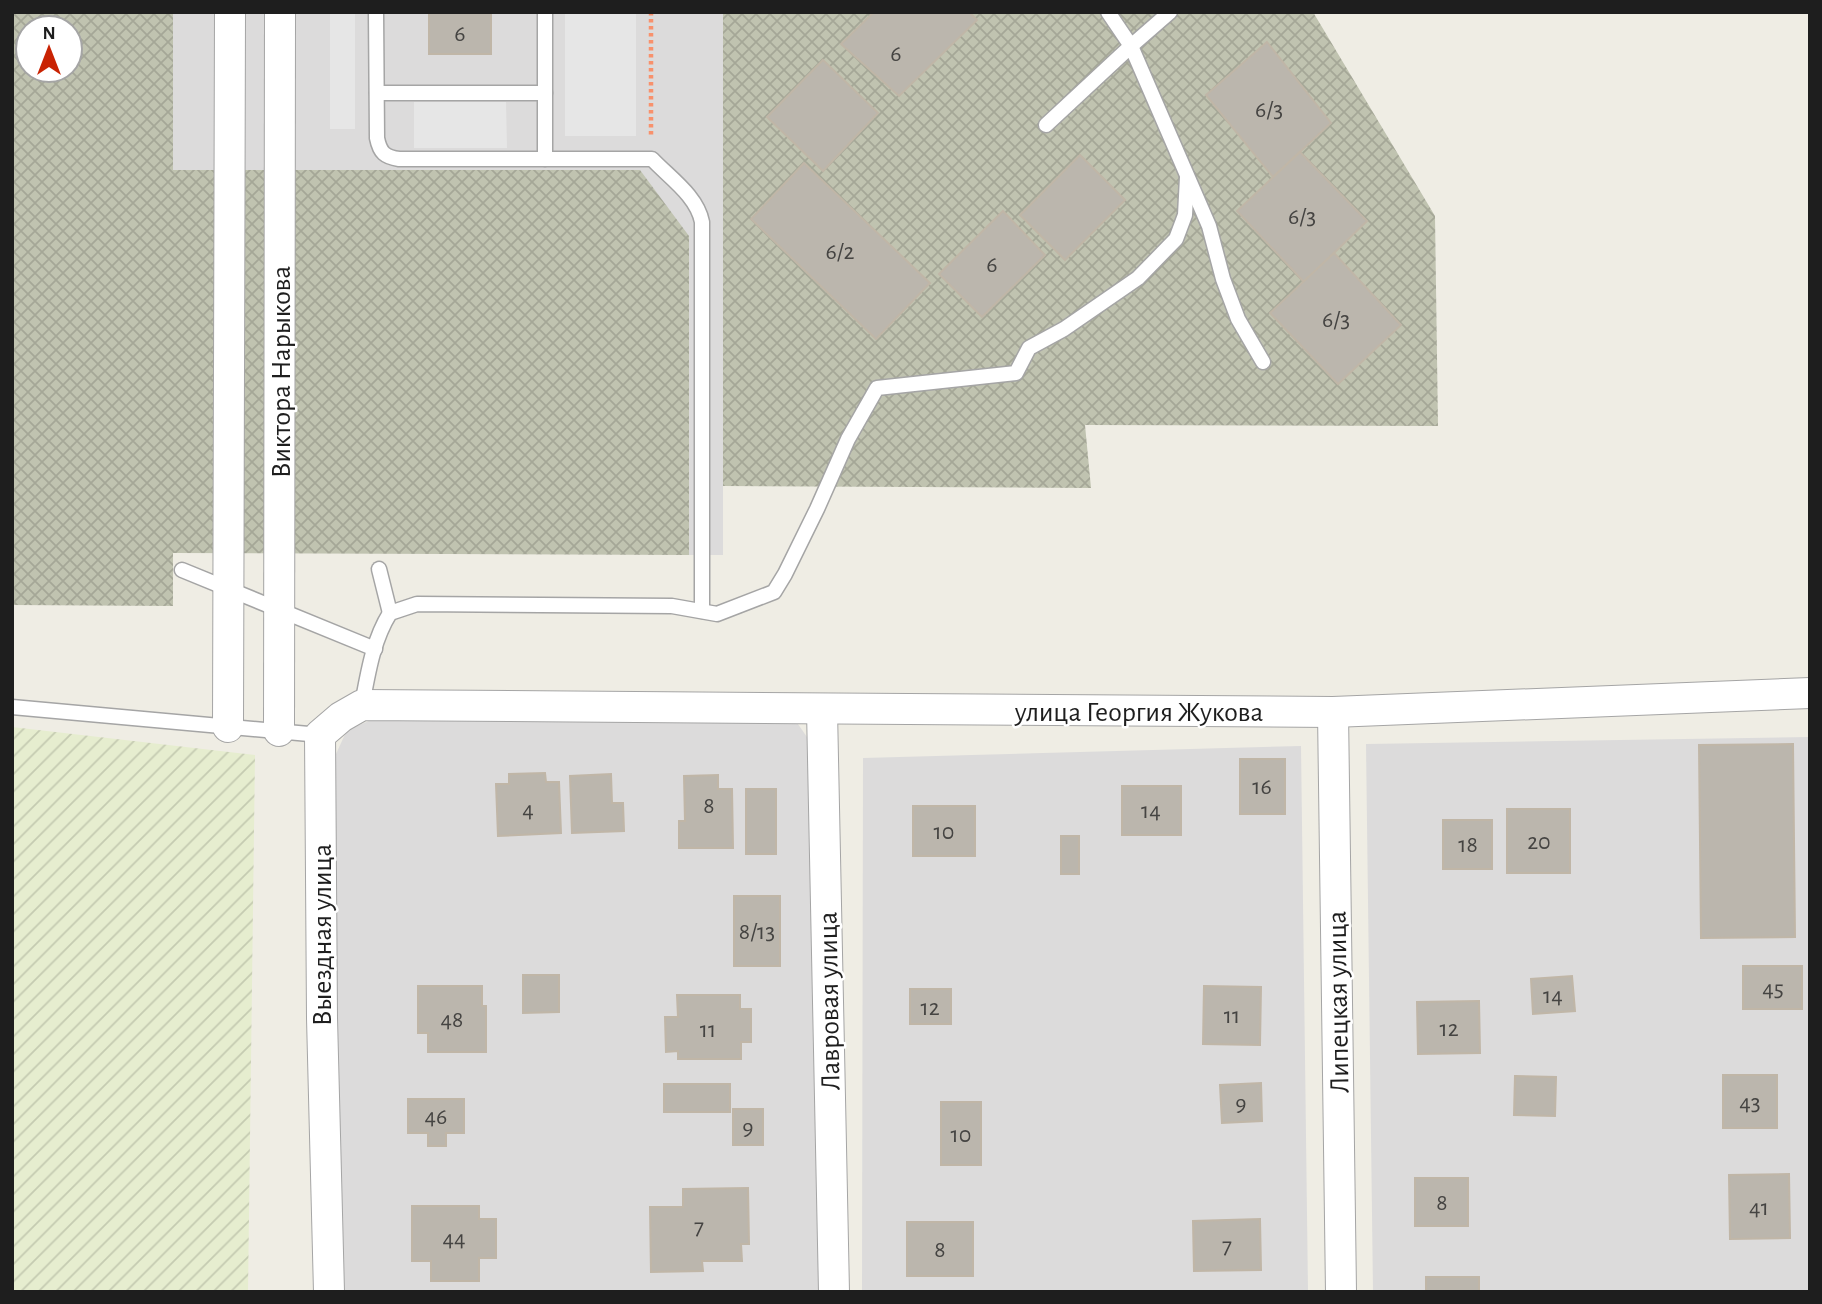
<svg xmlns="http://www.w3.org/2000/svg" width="1822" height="1304" viewBox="0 0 1822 1304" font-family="'Alegreya Sans',sans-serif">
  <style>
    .residential { fill: #dcdbdb }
    .construction { fill: url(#construction-cross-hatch); fill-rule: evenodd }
    .farmland { fill: url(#farmland-furrows) }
    .parking { fill: #e6e6e6 }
    .building { fill: #bbb6ad; stroke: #c0b6a7; stroke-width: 2 }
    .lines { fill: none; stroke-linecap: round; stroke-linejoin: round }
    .lane-casing { stroke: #a5a5a5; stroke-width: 17 }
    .street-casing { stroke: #a5a5a5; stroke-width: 32 }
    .path { stroke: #f8916c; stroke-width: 4.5; stroke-dasharray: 3.5 3.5; stroke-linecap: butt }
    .lane { stroke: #fff; stroke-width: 14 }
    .street { stroke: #fff; stroke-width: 30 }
    .labels { text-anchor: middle; stroke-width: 5; stroke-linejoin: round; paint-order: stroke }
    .number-label { font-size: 24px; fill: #454442 }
    .street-label { font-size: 28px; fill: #1e1e1e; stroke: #fff }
  </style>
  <defs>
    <pattern id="construction-cross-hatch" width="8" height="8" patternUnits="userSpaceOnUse" patternTransform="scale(1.75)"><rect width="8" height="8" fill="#c0c3b0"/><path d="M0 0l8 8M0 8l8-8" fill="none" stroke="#a5a797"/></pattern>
    <pattern id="farmland-furrows" width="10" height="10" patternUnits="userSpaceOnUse" patternTransform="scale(1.75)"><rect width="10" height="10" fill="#e6edcf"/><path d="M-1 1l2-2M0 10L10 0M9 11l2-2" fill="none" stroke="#c5cbb1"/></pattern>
  </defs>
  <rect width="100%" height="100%" fill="#efede4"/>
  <!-- residential -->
  <g class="residential">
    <polygon points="173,12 723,12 723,555 689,555 689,236 173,170"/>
    <polygon points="386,714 793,717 814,747 819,1292 339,1292 330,767 347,730"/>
    <polygon points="1810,737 1810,1292 1373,1292 1366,744"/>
    <polygon points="1301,746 1308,1292 862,1292 863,758"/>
  </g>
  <!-- construction -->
  <g class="construction">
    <path d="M12,12H173V170H640L689,236V555L173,553V606L12,605ZM28,28H70V70H28Z"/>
    <polygon points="723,12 1313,12 1435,216 1438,426 1085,425 1091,488 723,486"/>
  </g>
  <!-- farmland -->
  <polygon class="farmland" points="12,727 255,755 248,1292 12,1292"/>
  <!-- parking -->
  <g class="parking">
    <rect x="330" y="12" width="25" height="117"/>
    <rect x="565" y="12" width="71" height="124"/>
    <polygon points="414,102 506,102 507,148 414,148"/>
  </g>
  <!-- building -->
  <g class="building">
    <rect x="429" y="12" width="62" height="42"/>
    <polygon points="874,12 969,12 977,20 899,96 841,44"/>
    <polygon points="1267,42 1331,123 1273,177 1206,95"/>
    <polygon points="823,60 878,113 823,171 767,117"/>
    <polygon points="1300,152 1367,221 1304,282 1237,211"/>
    <polygon points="1080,155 1125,200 1065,260 1020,215"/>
    <polygon points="804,163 930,283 876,339 751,219"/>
    <polygon points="1003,211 1045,255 982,317 939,274"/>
    <polygon points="1334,253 1401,325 1338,384 1270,313"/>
    <polygon points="1793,744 1795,937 1701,938 1699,745"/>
    <rect x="1240" y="759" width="45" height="55"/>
    <polygon points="545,773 546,782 559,782 561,833 498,836 496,784 509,784 509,774"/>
    <polygon points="611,774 612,803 623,803 624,831 572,833 570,776"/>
    <polygon points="718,775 718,789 732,789 733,848 679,848 679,821 685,821 684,776"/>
    <rect x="1122" y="786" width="59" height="49"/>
    <rect x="746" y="789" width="30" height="65"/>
    <rect x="913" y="806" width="62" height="50"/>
    <rect x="1507" y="809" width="63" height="64"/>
    <rect x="1443" y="820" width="49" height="49"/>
    <rect x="1061" y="836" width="18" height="38"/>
    <rect x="734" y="896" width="46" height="70"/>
    <rect x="1743" y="966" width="59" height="43"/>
    <polygon points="523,975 559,975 559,1012 523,1013"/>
    <polygon points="1572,976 1575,1011 1533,1014 1531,979"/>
    <polygon points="418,986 482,986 482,1006 486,1006 486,1052 428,1052 428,1033 418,1033"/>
    <polygon points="1204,986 1261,987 1260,1045 1203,1044"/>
    <rect x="910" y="989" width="41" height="35"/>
    <polygon points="677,995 740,995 740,1009 751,1009 751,1042 741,1042 741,1059 678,1059 678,1051 666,1052 665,1017 678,1017"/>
    <polygon points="1479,1001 1480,1053 1418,1054 1417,1002"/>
    <rect x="1723" y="1075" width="54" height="53"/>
    <polygon points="1515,1076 1556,1077 1555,1116 1514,1115"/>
    <polygon points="1261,1083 1262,1121 1222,1123 1220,1085"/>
    <rect x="664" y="1084" width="66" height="28"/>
    <polygon points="408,1099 464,1099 464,1133 446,1133 446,1146 428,1146 428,1133 408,1133"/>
    <rect x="941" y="1102" width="40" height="63"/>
    <rect x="733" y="1109" width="30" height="36"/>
    <polygon points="1789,1174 1790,1238 1730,1239 1729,1175"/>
    <rect x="1415" y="1178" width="53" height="48"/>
    <polygon points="748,1188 749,1244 741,1244 742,1261 702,1261 703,1271 651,1272 650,1207 683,1207 683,1189"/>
    <polygon points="412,1206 479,1206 479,1219 496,1219 496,1258 479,1258 479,1281 431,1281 431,1261 412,1261"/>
    <polygon points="1260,1219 1261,1270 1194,1271 1193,1221"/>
    <rect x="907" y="1222" width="66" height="54"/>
    <rect x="1426" y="1277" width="53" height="15"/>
  </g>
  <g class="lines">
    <defs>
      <g id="lane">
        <path d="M376,12L377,138C380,153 385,157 399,159H652C670,178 697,196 702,222V611"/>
        <polyline points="545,12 545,159"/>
        <polyline points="1108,12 1131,46 1170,12"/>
        <polyline points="377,93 545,93"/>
        <polyline points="1046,125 1131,46 1209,226 1223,279 1238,319 1263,362"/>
        <polyline points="379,569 390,613"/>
        <polyline points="182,570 375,649"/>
        <path d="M362,705C368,673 373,640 390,613L417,604L672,606L717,614L774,592L785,574L817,509L848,439L877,388L1016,373L1029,348L1064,329L1138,278L1176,239L1185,215L1187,177"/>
        <polyline points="12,707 320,735"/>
      </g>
      <g id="street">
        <polyline points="822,710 834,1292"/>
        <polyline points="1333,712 1341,1292"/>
        <polyline points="228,727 230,12"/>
        <polyline points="279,731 280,12"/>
        <polyline points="329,1292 322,1018 320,735 341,717 362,705 1333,712 1810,693"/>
      </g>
    </defs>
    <!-- lane casing -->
    <use href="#lane" class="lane-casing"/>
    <!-- street casing -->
    <use href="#street" class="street-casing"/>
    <!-- path -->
    <polyline class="path" points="651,12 651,137"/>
    <!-- lane -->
    <use href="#lane" class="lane"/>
    <!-- street -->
    <use href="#street" class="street"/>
  </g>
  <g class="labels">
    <!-- number labels -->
    <g class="number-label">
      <text x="460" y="41">6</text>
      <text x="896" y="61">6</text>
      <text x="1269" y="117">6/3</text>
      <text x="1302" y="224">6/3</text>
      <text x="840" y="259">6/2</text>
      <text x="992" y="272">6</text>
      <text x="1336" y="327">6/3</text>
      <text x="1262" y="794">16</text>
      <text x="709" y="813">8</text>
      <text x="528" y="817">4</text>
      <text x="1151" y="818">14</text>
      <text x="944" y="839">10</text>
      <text x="1539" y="849">20</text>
      <text x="1468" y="852">18</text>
      <text x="757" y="939">8/13</text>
      <text x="1773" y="996">45</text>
      <text x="1553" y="1003">14</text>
      <text x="930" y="1015">12</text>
      <text x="1232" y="1023">11</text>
      <text x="452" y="1027">48</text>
      <text x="1449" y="1036">12</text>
      <text x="708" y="1037">11</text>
      <text x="1750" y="1110">43</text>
      <text x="1241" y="1111">9</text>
      <text x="436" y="1124">46</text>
      <text x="748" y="1135">9</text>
      <text x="961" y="1142">10</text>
      <text x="1442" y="1210">8</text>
      <text x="1759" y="1215">41</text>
      <text x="699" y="1234">7</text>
      <text x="454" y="1246">44</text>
      <text x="1227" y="1253">7</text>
      <text x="940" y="1257">8</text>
    </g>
    <!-- street labels -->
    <g class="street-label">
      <text transform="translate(280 372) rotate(-90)" y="10">Виктора Нарыкова</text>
      <text x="1139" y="721">улица Георгия Жукова</text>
      <text transform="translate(321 935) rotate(-90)" y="10">Выездная улица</text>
      <text transform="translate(828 1001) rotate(-91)" y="10">Лавровая улица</text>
      <text transform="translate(1337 1002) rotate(-91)" y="10">Липецкая улица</text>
    </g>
  </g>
  <!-- border -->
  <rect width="1822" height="1304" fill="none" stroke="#1e1e1e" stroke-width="28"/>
  <!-- north arrow -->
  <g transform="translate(49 49)"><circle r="33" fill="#ffffff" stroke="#a5a5a5" stroke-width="2"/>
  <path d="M0-5L12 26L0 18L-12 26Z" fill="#c92303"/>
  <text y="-10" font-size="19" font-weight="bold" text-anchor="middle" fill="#1e1e1e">N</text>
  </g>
</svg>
